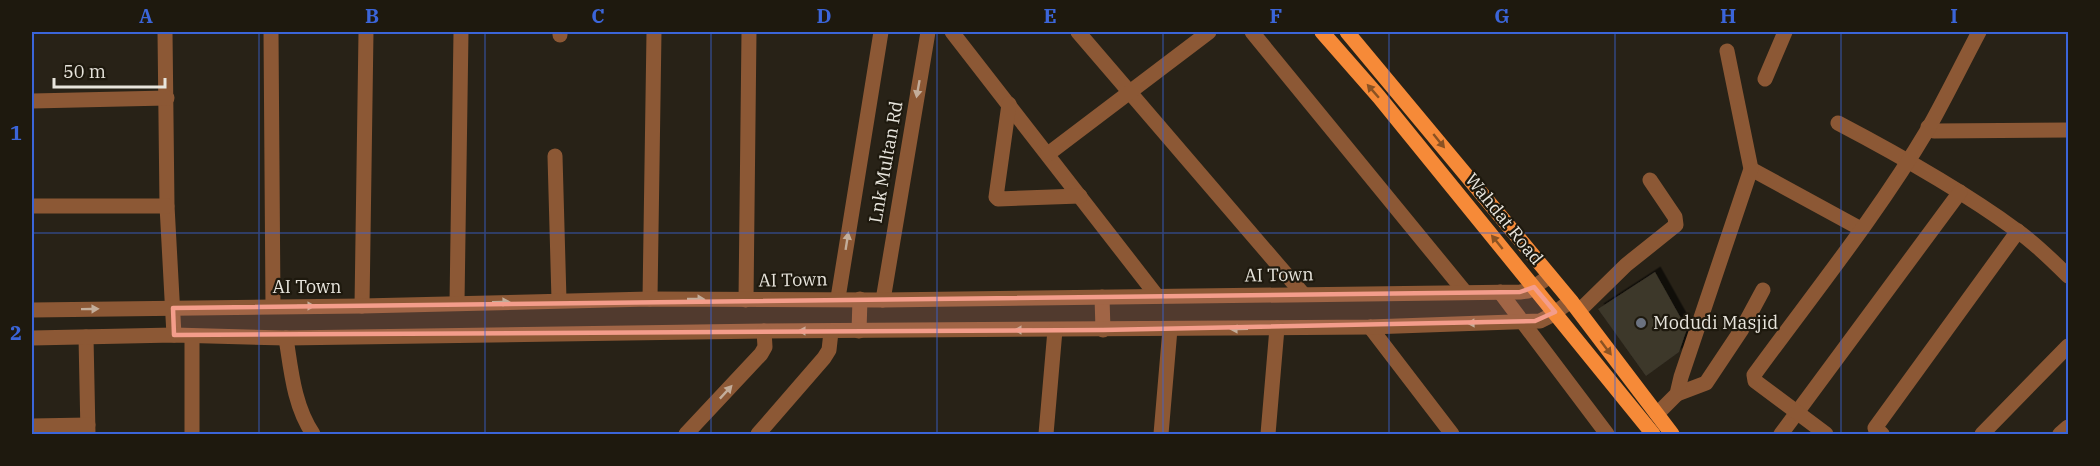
<svg xmlns="http://www.w3.org/2000/svg" width="2100" height="466" viewBox="0 0 2100 466" font-family="'IBM Plex Serif',serif">
  <style>
    .building { fill: #3c372b; filter: url(#shadow) }
    .lines { fill: none; stroke-linecap: round; stroke-linejoin: round }
    .minor { stroke: #8c5835; stroke-width: 15 }
    .major { stroke: #f68a38; stroke-width: 15 }
    .oneway { fill: #c3ad9a }
    .oneway2 { fill: #8a5223 }
    .marked { fill: #f49d8b; fill-opacity: 0.2; stroke: #f49d8b; stroke-width: 4.5; stroke-linejoin: round }
    .grid { fill: none; stroke: #3b65d9; stroke-width: 1.5; stroke-opacity: 0.55 }
    .worship-dot { fill: #6b7280; stroke: #1e190e; stroke-width: 2 }
    .labels { text-anchor: middle; stroke-width: 4.5; stroke-linejoin: round; paint-order: stroke }
    .street-label { font-size: 18px; fill: #e8e5dd; stroke: #1e190e }
    .poi-label { font-size: 18px; fill: #e8e5dd; stroke: #1e190e; text-anchor: start }
    .neatline { fill: none; stroke: #3b65d9; stroke-width: 2 }
    .grid-label { font-size: 20px; text-anchor: middle; font-weight: bold; fill: #3b65d9 }
  </style>
  <defs>
    <filter id="shadow"><feDropShadow dx="5.5" dy="-5.5" stdDeviation="0" flood-color="#0009"/></filter>
  </defs>
  <rect width="100%" height="100%" fill="#282217"/>
  <!-- building -->
  <polygon class="building" points="1655,272 1687,329 1679,352 1646,376 1598,309"/>
  <g class="lines">
    <!-- minor -->
    <g class="minor">
      <polyline points="165,32 167,206 174,335"/>
      <polyline points="271,32 273,306"/>
      <polyline points="560,32 560,35"/>
      <polyline points="952,32 1157,296"/>
      <polyline points="1078,32 1303,294"/>
      <polyline points="1252,32 1465,292"/>
      <polyline points="1765,79 1785,32"/>
      <polyline points="32,101 167,98"/>
      <polyline points="1009,104 996,197 998,199 1080,196"/>
      <path d="M1838,123C1899,155 1960,189 2016,230C2035,243 2052,260 2068,276"/>
      <polyline points="1928,127 1934,131 2068,130"/>
      <polyline points="1048,154 1209,32"/>
      <polyline points="555,156 559,300"/>
      <polyline points="1751,169 1861,229"/>
      <polyline points="32,206 167,206"/>
      <polyline points="1500,292 1607,434"/>
      <polyline points="1102,297 1103,330"/>
      <polyline points="838,298 881,32"/>
      <polyline points="650,299 654,32"/>
      <polyline points="746,300 749,32"/>
      <polyline points="883,300 928,32"/>
      <polyline points="457,303 461,32"/>
      <polyline points="362,306 366,32"/>
      <polyline points="32,310 362,306 650,299 883,300 1520,292 1528,291 1550,276"/>
      <polyline points="1579,311 1626,265 1676,225 1675,217 1650,180"/>
      <polyline points="1370,327 1452,434"/>
      <polyline points="859,331 860,299"/>
      <polyline points="86,337 88,434"/>
      <polyline points="32,338 174,335 286,338 764,331 1370,327 1540,321 1550,316 1571,301"/>
      <path d="M286,338C291,370 294,406 313,434"/>
      <polyline points="1677,394 1706,383 1742,329 1763,290"/>
      <polyline points="1657,414 1677,394 1681,377 1751,169 1727,51"/>
      <polyline points="32,426 88,425"/>
      <polyline points="192,434 192,336"/>
      <polyline points="686,434 761,354 765,347 764,331"/>
      <polyline points="758,434 824,358 829,350 831,332"/>
      <polyline points="1046,434 1055,330"/>
      <polyline points="1161,434 1170,329"/>
      <polyline points="1268,434 1277,328"/>
      <polyline points="1781,434 1960,192"/>
      <path d="M1826,434L1755,381L1754,375C1813,294 1877,215 1928,129C1946,97 1962,64 1979,32"/>
      <polyline points="1882,434 1875,428 2018,231"/>
      <polyline points="1982,434 2068,346"/>
      <polyline points="2060,434 2068,427"/>
    </g>
    <!-- major -->
    <g class="major">
      <polyline points="1322,32 1379,97 1653,434"/>
      <polyline points="1347,32 1571,301 1672,434"/>
    </g>
  </g>
  <!-- one-way arrows -->
  <defs><path id="oneway-solid" d="M-6-.8H1V-3.2L6.5 0L1 3.2V.8H-6Z" transform="scale(1.5)"/></defs>
  <g class="oneway">
    <use href="#oneway-solid" transform="translate(918 89) rotate(100)"/>
    <use href="#oneway-solid" transform="translate(847 241) rotate(-81)"/>
    <use href="#oneway-solid" transform="translate(696 299) rotate(1)"/>
    <use href="#oneway-solid" transform="translate(501 302) rotate(-2)"/>
    <use href="#oneway-solid" transform="translate(306 306)"/>
    <use href="#oneway-solid" transform="translate(90 309) rotate(-1)"/>
    <use href="#oneway-solid" transform="translate(1476 323) rotate(178)"/>
    <use href="#oneway-solid" transform="translate(1239 329) rotate(179)"/>
    <use href="#oneway-solid" transform="translate(1023 330) rotate(180)"/>
    <use href="#oneway-solid" transform="translate(807 331) rotate(-179)"/>
    <use href="#oneway-solid" transform="translate(726 392) rotate(-47)"/>
  </g>
  <g class="oneway2">
    <use href="#oneway-solid" transform="translate(1373 91) rotate(-131)"/>
    <use href="#oneway-solid" transform="translate(1439 141) rotate(51)"/>
    <use href="#oneway-solid" transform="translate(1497 242) rotate(-129)"/>
    <use href="#oneway-solid" transform="translate(1606 348) rotate(53)"/>
  </g>
  <!-- marked area -->
  <path class="marked" d="M1534,287L1555,312L1535,321L1103,330L174,335L173,308L1520,292Z"/>
  <!-- grid -->
  <path class="grid" d="M259,32V434M485,32V434M711,32V434M937,32V434M1163,32V434M1389,32V434M1615,32V434M1841,32V434M32,233H2068"/>
  <!-- markers -->
  <circle class="worship-dot" cx="1641" cy="323" r="6"/>
  <g class="labels">
    <!-- street labels -->
    <g class="street-label">
      <text transform="translate(886 162) rotate(-80)" y="6">Lnk Multan Rd</text>
      <text transform="translate(1504 219) rotate(51)" y="6">Wahdat Road</text>
      <text transform="translate(1279 275) rotate(-1)" y="6">AI Town</text>
      <text transform="translate(793 280) rotate(-1)" y="6">AI Town</text>
      <text x="307" y="293">AI Town</text>
    </g>
    <!-- poi labels -->
    <g class="poi-label">
      <text x="1653" y="329">Modudi Masjid</text>
    </g>
  </g>
  <!-- border -->
  <rect width="2100" height="466" fill="none" stroke="#1e190e" stroke-width="66"/>
  <!-- scale -->
  <path d="M54 78v9h111v-9" fill="none" stroke="#e8e5dd" stroke-width="3"/>
  <text x="63" y="78" font-size="18" fill="#e8e5dd" stroke="#1e190e" stroke-width="4.5" paint-order="stroke">50 m</text>
  <rect x="33" y="33" width="2034" height="400" class="neatline"/>
  <g class="grid-label">
    <text x="146" y="23">A</text>
    <text x="372" y="23">B</text>
    <text x="598" y="23">C</text>
    <text x="824" y="23">D</text>
    <text x="1050" y="23">E</text>
    <text x="1276" y="23">F</text>
    <text x="1502" y="23">G</text>
    <text x="1728" y="23">H</text>
    <text x="1954" y="23">I</text>
    <text x="16" y="140">1</text>
    <text x="16" y="340">2</text>
  </g>
</svg>
